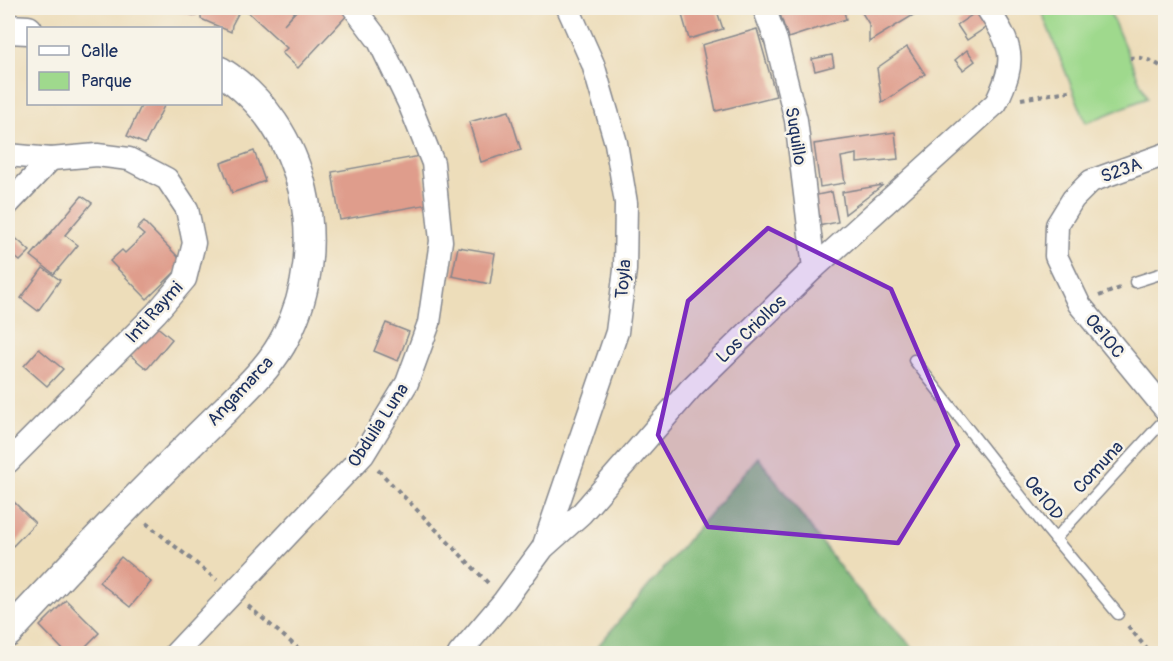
<svg xmlns="http://www.w3.org/2000/svg" width="1173" height="661" viewBox="0 0 1173 661" font-family="Pangolin,sans-serif">
  <style>
    .green { fill: #9fd98d; stroke: #5d8476; stroke-width: 1.5 }
    .forest { fill: #7fb978; stroke: #4d746b; stroke-width: 1.5 }
    .building { fill: #df9d8c }
    .lines { fill: none; stroke-linecap: round; stroke-linejoin: round }
    .service-casing { stroke: #84868c; stroke-width: 13 }
    .minor-casing { stroke: #84868c; stroke-width: 25 }
    .tertiary-casing { stroke: #84868c; stroke-width: 31 }
    .path { stroke: #84868c; stroke-width: 4; stroke-dasharray: 4.5 4.5; stroke-linecap: butt }
    .service { stroke: #fff; stroke-width: 10 }
    .minor { stroke: #fff; stroke-width: 22 }
    .tertiary { stroke: #fff; stroke-width: 28 }
    .marked { fill: #7b2cbf; fill-opacity: 0.2; stroke: #7b2cbf; stroke-width: 4.5; stroke-linejoin: round }
    .labels { text-anchor: middle; stroke-width: 5; stroke-linejoin: round; paint-order: stroke }
    .street-label { font-size: 18px; fill: #1b2f5e; stroke: #f7f3e8 }
  </style>
  <rect width="100%" height="100%" fill="#f7f3e8"/>
  <filter id="ink" filterUnits="userSpaceOnUse"><feTurbulence type="fractalNoise" baseFrequency=".0167" numOctaves="2"/><feDisplacementMap in="SourceGraphic" scale="12" xChannelSelector="R" yChannelSelector="G"/><feConvolveMatrix kernelMatrix="1 2 1 2 8 2 1 2 1" color-interpolation-filters="sRGB"/></filter>
  <filter id="wash" filterUnits="userSpaceOnUse"><feTurbulence type="fractalNoise" baseFrequency=".008" numOctaves="4" result="noise"/><feDisplacementMap in="SourceGraphic" scale="24" xChannelSelector="R" yChannelSelector="G"/><feGaussianBlur stdDeviation="1.35" result="paint"/><feColorMatrix in="noise" values="0 0 0 0 0 0 0 0 0 0 0 0 0 0 0 0 0 1.4 0 .05"/><feComposite in="paint" operator="in"/></filter>
  <g filter="url(#wash)">
    <rect width="100%" height="100%" fill="#edddba"/>
    <!-- green -->
    <polygon class="green" points="1049,8 1108,8 1147,98 1086,123 1041,10"/>
    <!-- forest -->
    <polygon class="forest" points="758,457 851,582 918,653 592,653"/>
    <g id="blocks">
      <!-- building -->
      <g class="building">
        <polygon points="171,8 201,8 196,16 172,10"/>
        <polygon points="201,8 241,8 232,25 231,32 201,19"/>
        <polygon points="250,8 298,8 284,24 299,8 348,8 351,11 298,68 282,53 287,48 248,12"/>
        <polygon points="680,8 716,8 723,29 689,39"/>
        <polygon points="778,8 843,8 846,19 788,38"/>
        <polygon points="859,8 925,8 869,42 869,24"/>
        <polygon points="978,11 988,26 967,40 957,25"/>
        <polygon points="757,29 776,96 716,111 702,45"/>
        <polygon points="907,47 925,74 882,103 877,68"/>
        <polygon points="967,50 975,61 963,70 955,60"/>
        <polygon points="832,55 834,66 815,71 812,59"/>
        <polygon points="142,104 165,104 145,144 127,136"/>
        <polygon points="509,111 521,150 481,162 469,122"/>
        <polygon points="895,132 898,159 857,163 857,154 841,157 845,183 820,187 814,144"/>
        <polygon points="254,151 265,181 232,193 221,163"/>
        <polygon points="420,156 429,204 340,220 332,172"/>
        <polygon points="883,185 845,214 842,192"/>
        <polygon points="832,192 838,222 818,226 812,196"/>
        <polygon points="82,196 92,203 65,235 78,245 54,274 31,256"/>
        <polygon points="144,222 181,260 178,269 147,299 110,261 122,250 125,253 144,235 137,229"/>
        <polygon points="10,233 30,251 20,261 12,255 8,259 8,236"/>
        <polygon points="458,247 495,253 490,284 452,276"/>
        <polygon points="43,268 60,280 38,311 21,298"/>
        <polygon points="386,323 409,332 398,361 374,351"/>
        <polygon points="155,325 172,339 147,369 130,355"/>
        <polygon points="39,349 63,369 47,386 24,366"/>
        <polygon points="8,496 35,523 13,546 8,541"/>
        <polygon points="121,557 151,582 130,607 99,582"/>
        <polygon points="66,600 99,633 78,654 67,654 40,626"/>
      </g>
    </g>
  </g>
  <g filter="url(#ink)">
    <use href="#blocks" fill-opacity="0" stroke="#84868c" stroke-width="1.5"/>
    <g class="lines">
      <defs>
        <g id="service">
          <polyline points="1135,282 1166,272"/>
          <polyline points="914,360 1046,528 1118,614"/>
          <polyline points="1055,539 1166,418"/>
        </g>
        <g id="minor">
          <polyline points="764,8 776,40 796,120 814,268"/>
          <polyline points="1166,154 1091,181 1073,199 1057,225 1056,256 1079,304 1166,410"/>
          <polyline points="8,155 51,159 97,155 129,159 167,179 187,209 194,243 185,279 156,313 8,462"/>
          <polyline points="8,204 51,159"/>
          <polyline points="544,545 617,332 625,270 626,203 616,143 593,64 568,8"/>
          <polyline points="175,654 363,455 407,383 429,323 441,241 433,163 409,103 379,41 354,8"/>
          <path d="M459,654L504,601L543,548L581,514L691,388L814,268L996,103C1017,60 1013,47 987,8"/>
        </g>
        <g id="tertiary">
          <polyline points="8,29 28,30"/>
          <path d="M8,633C60,577 113,520 168,466C187,447 206,428 226,409C248,386 272,365 286,336C332,247 307,125 220,71"/>
        </g>
      </defs>
      <!-- service casing -->
      <use href="#service" class="service-casing"/>
      <!-- minor casing -->
      <use href="#minor" class="minor-casing"/>
      <!-- tertiary casing -->
      <use href="#tertiary" class="tertiary-casing"/>
      <!-- path -->
      <g class="path">
        <path d="M1130,58C1143,56 1155,62 1166,70"/>
        <polyline points="1021,99 1074,90"/>
        <polyline points="1099,296 1120,288"/>
        <polyline points="378,470 490,585"/>
        <polyline points="146,523 217,580"/>
        <polyline points="248,606 305,654"/>
        <polyline points="1128,626 1151,654"/>
      </g>
      <!-- service -->
      <use href="#service" class="service"/>
      <!-- minor -->
      <use href="#minor" class="minor"/>
      <!-- tertiary -->
      <use href="#tertiary" class="tertiary"/>
    </g>
  </g>
  <!-- marked area -->
  <path class="marked" d="M768,228L891,289L958,445L898,543L708,527L658,435L688,301Z"/>
  <g class="labels">
    <!-- street labels -->
    <g class="street-label">
      <text transform="translate(796 136) rotate(81)" y="6">Suquillo</text>
      <text transform="translate(1121 170) rotate(-20)" y="6">S23A</text>
      <text transform="translate(623 279) rotate(-85)" y="6">Toyla</text>
      <text transform="translate(154 312) rotate(-48)" y="6">Inti Raymi</text>
      <text transform="translate(751 329) rotate(-44)" y="6">Los Criollos</text>
      <text transform="translate(1105 336) rotate(51)" y="6">Oe10C</text>
      <text transform="translate(240 391) rotate(-47)" y="6">Angamarca</text>
      <text transform="translate(378 425) rotate(-57)" y="6">Obdulia Luna</text>
      <text transform="translate(1098 467) rotate(-47)" y="6">Comuna</text>
      <text transform="translate(1044 498) rotate(52)" y="6">Oe10D</text>
    </g>
  </g>
  <!-- margin -->
  <rect width="1173" height="661" fill="none" stroke="#f7f3e8" stroke-width="30"/>
  <!-- legend -->
  <rect x="27" y="27" width="195" height="78" fill="#f7f3e8" stroke="#9fa5b1" stroke-width="1.5"/>
  <rect x="39" y="46" width="30" height="9" fill="#ffffff" stroke="#9fa5b1" stroke-width="1.5"/>
  <text x="81" y="57" font-size="18" fill="#1b2f5e">Calle</text>
  <rect x="39" y="72" width="30" height="18" fill="#9fd98d" stroke="#9fa5b1" stroke-width="1.5"/>
  <text x="81" y="87" font-size="18" fill="#1b2f5e">Parque</text>
</svg>
